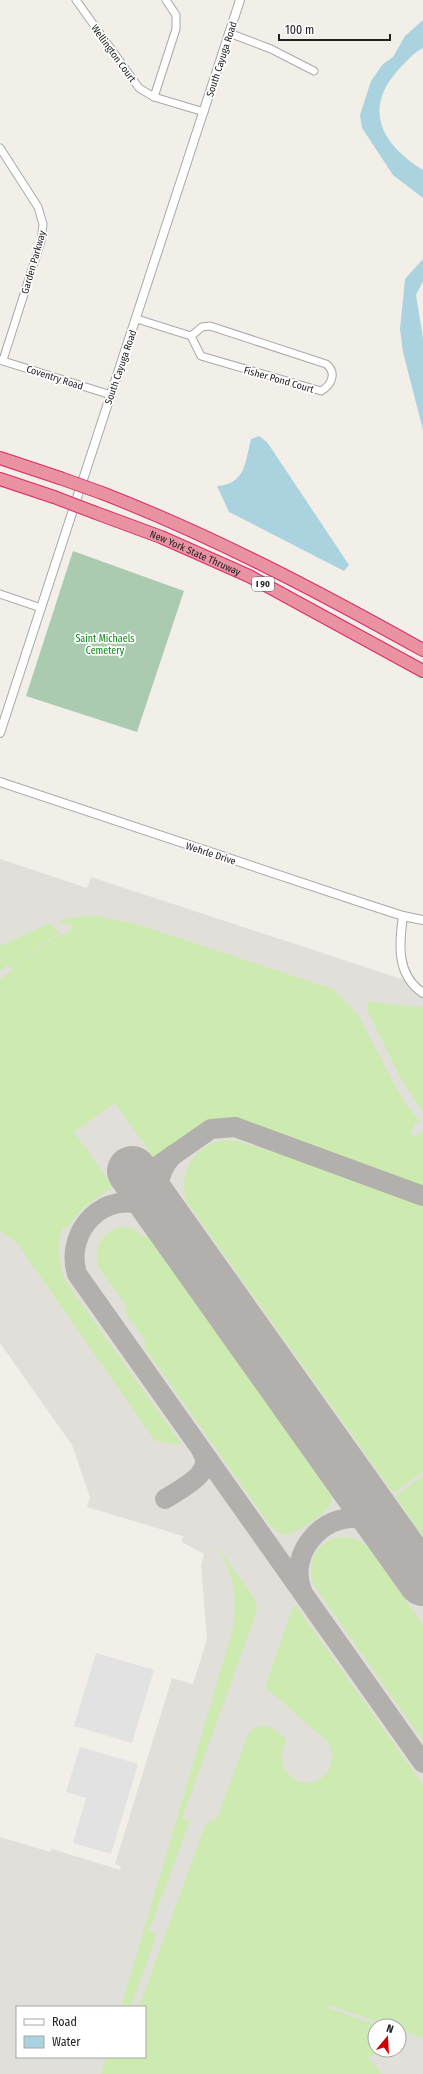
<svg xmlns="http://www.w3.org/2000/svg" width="423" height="2074" viewBox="0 0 423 2074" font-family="'Fira Sans Condensed',sans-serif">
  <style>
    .airport { fill: #e1dfda; fill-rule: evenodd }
    .grass { fill: #cdebb0 }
    .cemetery { fill: #aacbaf }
    .parking { fill: #e2e2e2 }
    .water { fill: #aad3df }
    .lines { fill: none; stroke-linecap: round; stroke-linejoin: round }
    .taxiway { stroke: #b1b0ac; stroke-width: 20 }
    .runway { stroke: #b1b0ac; stroke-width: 50 }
    .minor-casing { stroke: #a9a9a9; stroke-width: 9 }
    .tertiary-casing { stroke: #a9a9a9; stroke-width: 10 }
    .motorway-casing { stroke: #dc2a67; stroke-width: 14 }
    .minor { stroke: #fff; stroke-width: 7 }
    .tertiary { stroke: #fff; stroke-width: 8 }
    .motorway { stroke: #e892a2; stroke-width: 12 }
    .motorway-bridge-casing { stroke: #dc2a67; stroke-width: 14; stroke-linecap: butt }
    .motorway-bridge { stroke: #e892a2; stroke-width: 12 }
    .labels { text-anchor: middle; stroke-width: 3.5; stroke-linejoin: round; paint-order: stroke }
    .shield { fill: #fff; stroke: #646464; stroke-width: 1 }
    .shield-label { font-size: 9px; font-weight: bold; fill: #222 }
    .street-label { font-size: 10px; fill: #222; stroke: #fff }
    .park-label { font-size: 10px; fill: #0c8416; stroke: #fff }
  </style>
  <rect width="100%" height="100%" fill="#f2efe9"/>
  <!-- airport -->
  <path class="airport" d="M0,859L87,888L91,877L423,986V2074H0V1837L50,1852L52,1849L120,1870L121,1866L115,1864L172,1678L193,1684L207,1639L201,1565L204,1554L182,1542L183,1536L87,1507L90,1497L72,1445L0,1343ZM17,2007H145V2057H17ZM375,2026H399V2050H375Z"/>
  <!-- grass -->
  <g class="grass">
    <path d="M96,916L136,924L333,989L358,1014L394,1084L406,1105L420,1121L414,1124V1128L410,1132L415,1137L423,1130V1187L246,1121C205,1113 185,1136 154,1158L115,1103L74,1132L113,1187C95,1199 78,1209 68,1228L63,1227C56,1245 58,1264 66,1282L182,1445L155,1441L17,1243L0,1231V979L12,971L11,968L60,934L62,936L69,932L73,925L60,923L61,920L75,917Z"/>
    <polygon points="50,923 59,933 10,968 8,965 0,971 0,946"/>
    <polygon points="369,1001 386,1004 423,1007 423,1112 402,1081 369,1014 367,1007"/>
    <path d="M226,1140L237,1141L306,1162L423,1205V1472L393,1493L186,1201C178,1170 195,1144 226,1140Z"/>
    <path d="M119,1227L132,1228L144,1237L147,1235L330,1493L332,1501C328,1513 295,1535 283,1535L271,1527L144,1347L146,1342L124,1311L128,1308L99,1268C93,1250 100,1233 119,1227Z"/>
    <polygon points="423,1476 423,1536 396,1498 397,1495"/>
    <path d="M338,1537L354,1538L368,1547L423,1625V1741L315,1587C305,1565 314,1544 338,1537Z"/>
    <path d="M219,1549L255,1599L257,1611L182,1818L190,1821L149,1931L157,1934L131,2007H121L232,1632C238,1604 235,1574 218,1550Z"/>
    <path d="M296,1606L423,1785V2038L399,2030V2026H388L327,2004L326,2007L378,2026H375L376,2050L374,2056H370L369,2061L374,2063L381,2074H101L106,2057H145V2007H139L206,1823L217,1819L248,1734C262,1718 275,1729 287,1740C266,1773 312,1800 329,1769C334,1760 332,1751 328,1742L265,1687L293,1607Z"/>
  </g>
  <!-- cemetery -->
  <polygon class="cemetery" points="73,551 184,591 137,732 26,696"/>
  <!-- parking -->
  <g class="parking">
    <polygon points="96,1653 154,1670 132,1743 74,1726"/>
    <polygon points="80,1747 138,1764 111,1854 73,1843 86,1798 66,1792"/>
  </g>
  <!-- water -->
  <g class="water">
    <path d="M423,20V48C414,52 407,61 400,68C362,108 381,144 423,170V198L393,175L362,128L360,115L371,81L383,64L393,57L405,36Z"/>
    <polygon points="423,259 423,281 416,295 423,338 423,430 403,352 400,329 405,279"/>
    <path d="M259,436L267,442L349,565L344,571L229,512L217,486C246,484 245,462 251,439Z"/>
  </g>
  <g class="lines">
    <!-- taxiway -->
    <g class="taxiway">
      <polyline points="159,1165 211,1129 235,1127 423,1196"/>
      <path d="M169,1221C156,1199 154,1175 173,1155"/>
      <path d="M180,1238C171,1227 162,1214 149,1208C105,1187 64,1231 77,1274L423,1763"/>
      <path d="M165,1499C180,1489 216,1473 202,1452"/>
      <path d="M302,1591C286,1552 328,1506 368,1521C381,1525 390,1536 398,1546"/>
    </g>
    <!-- runway -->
    <polyline class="runway" points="132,1171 423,1581"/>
    <defs>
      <g id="minor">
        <polyline points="76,0 139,88 154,97 204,112"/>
        <polyline points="229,33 271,49 314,71"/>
        <polyline points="154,97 176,29 176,15 166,0"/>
        <polyline points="0,148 38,207 43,224 41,241 3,360"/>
        <path d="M137,319L191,336L201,356L321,391C332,385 337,372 326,364L210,326L202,327L191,336"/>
        <polyline points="0,360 111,395"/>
        <polyline points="0,594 41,608"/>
      </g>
      <g id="tertiary">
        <polyline points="0,733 240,0"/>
        <polyline points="0,782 363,903 403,916 423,920"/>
        <path d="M403,916C399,944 396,975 423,993"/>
      </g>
      <g id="motorway">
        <polyline points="0,458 60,478"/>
        <polyline points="0,479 54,497"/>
        <path d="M102,493C213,536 319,592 423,650"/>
        <path id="s1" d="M96,513L161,537L249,576L423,671"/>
      </g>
    </defs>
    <!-- minor casing -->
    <use href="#minor" class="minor-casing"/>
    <!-- tertiary casing -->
    <use href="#tertiary" class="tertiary-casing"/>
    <!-- motorway casing -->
    <use href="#motorway" class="motorway-casing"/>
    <!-- minor -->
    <use href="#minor" class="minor"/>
    <!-- tertiary -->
    <use href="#tertiary" class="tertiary"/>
    <!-- motorway -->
    <use href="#motorway" class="motorway"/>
    <defs>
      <g id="motorway-bridge">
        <polyline points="60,478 102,493"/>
        <polyline points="54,497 96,513"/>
      </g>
    </defs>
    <!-- motorway-bridge casing -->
    <use href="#motorway-bridge" class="motorway-bridge-casing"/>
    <!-- motorway-bridge -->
    <use href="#motorway-bridge" class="motorway-bridge"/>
  </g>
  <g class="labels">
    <!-- shield labels -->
    <rect class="shield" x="252" y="577" width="22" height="14" rx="3"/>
    <g class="shield-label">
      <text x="263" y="587">I 90</text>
    </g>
    <!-- street labels -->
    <g class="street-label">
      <text transform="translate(114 53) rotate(54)" y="4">Wellington Court</text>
      <text transform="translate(221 59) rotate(-72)" y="4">South Cayuga Road</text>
      <text transform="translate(33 262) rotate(-74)" y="4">Garden Parkway</text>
      <text transform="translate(120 367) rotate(-71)" y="4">South Cayuga Road</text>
      <text transform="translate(55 377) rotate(18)" y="4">Coventry Road</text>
      <text transform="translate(279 379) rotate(16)" y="4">Fisher Pond Court</text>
      <text dy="4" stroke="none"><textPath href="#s1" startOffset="107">New York State Thruway</textPath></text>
      <text transform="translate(211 853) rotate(18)" y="4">Wehrle Drive</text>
    </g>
    <!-- park labels -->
    <g class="park-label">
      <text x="105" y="642">Saint Michaels<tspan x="105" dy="12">Cemetery</tspan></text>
    </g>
  </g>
  <!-- legend -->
  <rect x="16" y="2006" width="130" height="52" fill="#ffffff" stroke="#a7a7a7"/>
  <rect x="24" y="2019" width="20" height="6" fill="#ffffff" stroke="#a7a7a7"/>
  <text x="52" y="2026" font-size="12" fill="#222222">Road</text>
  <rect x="24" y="2036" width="20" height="12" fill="#aad3df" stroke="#a7a7a7"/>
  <text x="52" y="2046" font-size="12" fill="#222222">Water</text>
  <!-- north arrow -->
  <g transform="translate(387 2038) rotate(18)"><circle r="19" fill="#ffffff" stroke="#a7a7a7"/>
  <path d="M0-3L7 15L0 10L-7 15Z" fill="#d40000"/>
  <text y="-6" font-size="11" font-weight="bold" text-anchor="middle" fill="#222222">N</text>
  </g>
  <!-- scale -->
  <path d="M279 34v6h111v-6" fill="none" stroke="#222222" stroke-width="2"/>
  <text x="285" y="34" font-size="12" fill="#222222" stroke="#ffffff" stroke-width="3" paint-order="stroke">100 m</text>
</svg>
